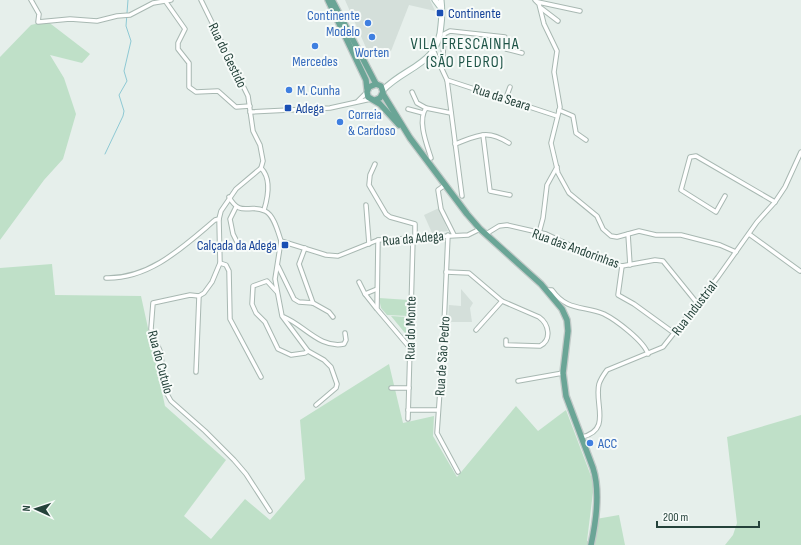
<svg xmlns="http://www.w3.org/2000/svg" width="801" height="545" viewBox="0 0 801 545" font-family="'Sofia Sans Condensed',sans-serif">
  <style>
    .built { fill: #d4dfda }
    .green { fill: #bfe0c8 }
    .lines { fill: none; stroke-linecap: round; stroke-linejoin: round }
    .stream { stroke: #8ec9d4; stroke-width: 1 }
    .minor-casing { stroke: #a8b8b2; stroke-width: 5.5 }
    .secondary-casing { stroke: #a4bbb3; stroke-width: 7 }
    .primary-casing { stroke: #c2cac8; stroke-width: 8 }
    .minor { stroke: #fff; stroke-width: 3.5 }
    .secondary { stroke: #fff; stroke-width: 5 }
    .primary { stroke: #6aa596; stroke-width: 5.5 }
    .transit-dot { fill: #1a4fb4; stroke: #f7fbf9; stroke-width: 1.5 }
    .shop-dot { fill: #3f7fe0; stroke: #f7fbf9; stroke-width: 1.5 }
    .labels { text-anchor: middle; stroke-width: 4; stroke-linejoin: round; paint-order: stroke }
    .transit-label { font-size: 14px; fill: #164399; stroke: #f7fbf9; text-anchor: start }
    .shop-label { font-size: 14px; fill: #366cbe; stroke: #f7fbf9; text-anchor: start }
    .street-label { font-size: 14px; fill: #24423a; stroke: #f7fbf9 }
    .quarter-label { font-size: 16px; letter-spacing: 1px; fill: #1f5548; stroke: #f7fbf9 }
  </style>
  <rect width="100%" height="100%" fill="#e6efeb"/>
  <!-- built -->
  <g class="built">
    <polygon points="345,0 430,0 435,11 409,5 391,51 371,59"/>
    <polygon points="439,208 448,231 432,233 424,215"/>
    <polygon points="461,289 473,303 470,308 472,322 448,322 449,305 461,306"/>
  </g>
  <!-- green -->
  <g class="green">
    <polygon points="47,21 90,54 82,63 50,55 64,78 76,114 63,159 44,180 0,240 0,57 31,25"/>
    <polygon points="52,264 55,295 141,296 165,406 226,460 184,516 211,539 245,499 270,520 305,479 300,420 389,364 403,423 434,416 433,436 457,477 516,406 538,431 566,410 594,484 587,541 593,542 596,519 619,515 625,545 0,545 0,268"/>
    <polygon points="379,298 409,300 408,316 387,315 381,308"/>
    <polygon points="391,316 406,317 406,334 405,333"/>
    <polygon points="801,415 801,545 725,545 733,535 737,523 727,437"/>
  </g>
  <g class="lines">
    <!-- stream -->
    <polyline class="stream" points="105,154 123,116 124,111 119,95 127,81 124,71 131,41 126,26 128,0"/>
    <defs>
      <g id="minor">
        <polyline points="31,0 39,14 38,22 70,19 97,21 117,16 130,15 153,3 171,0"/>
        <polyline points="201,0 248,96 253,131 260,145 263,161 261,168 236,189 221,211 219,219 220,263 212,282 204,293 199,296 190,295 153,303 151,329 160,351 167,394 171,401 205,431 234,460 246,474 270,511"/>
        <polyline points="535,0 539,4 544,24 557,51 554,72 560,107 551,143 558,173 569,193 597,216 603,229 611,236 617,237 639,231 656,235 681,235 720,245 736,252"/>
        <polyline points="166,2 185,29 178,43 178,49 189,63 189,87 196,92 218,91 236,107 250,106"/>
        <polyline points="538,2 580,11"/>
        <polyline points="541,8 558,21"/>
        <polyline points="434,52 447,80 462,196"/>
        <polyline points="428,58 438,61"/>
        <polyline points="440,64 443,59 444,34 450,31 505,37 506,49 522,53"/>
        <polyline points="447,80 557,116"/>
        <polyline points="412,92 417,103 426,108 451,113"/>
        <polyline points="506,98 510,87"/>
        <polyline points="358,101 367,92"/>
        <path d="M426,108C417,121 427,145 431,158"/>
        <polyline points="408,109 423,113"/>
        <polyline points="559,110 573,116 576,133 586,140"/>
        <polyline points="250,112 330,108 371,99"/>
        <polyline points="483,135 490,191 510,195"/>
        <path d="M455,144C479,135 487,129 509,143"/>
        <polyline points="375,164 370,175 369,185 386,214 390,217 415,224 415,237"/>
        <path d="M261,168C271,178 268,197 264,210"/>
        <polyline points="445,185 438,190 441,209 454,235"/>
        <polyline points="725,196 716,212 681,190 690,157 696,156 775,202"/>
        <path d="M229,197C241,218 249,203 265,211C274,215 278,232 281,241L326,255L338,256L378,240L468,235L480,229"/>
        <polyline points="366,205 369,244"/>
        <polyline points="236,207 230,219 233,234 240,248 257,248"/>
        <polyline points="539,233 543,218 547,185 557,167"/>
        <polyline points="486,234 499,226 507,225 546,234 595,257 622,266 655,260 663,261 697,303"/>
        <polyline points="628,234 630,265"/>
        <polyline points="749,234 800,271"/>
        <polyline points="448,235 443,347 437,433 458,472"/>
        <polyline points="378,240 377,309 410,348"/>
        <polyline points="281,241 275,279 282,316 308,351 324,360 331,367 337,384 336,388 316,405"/>
        <polyline points="305,248 299,264 313,303"/>
        <polyline points="220,263 226,265 229,271 230,319 261,377"/>
        <polyline points="278,266 294,299 299,302 313,303 329,312 333,317"/>
        <polyline points="622,266 618,295 634,304 674,333"/>
        <path d="M446,272L469,273L502,301L539,317C549,324 552,340 540,346L506,345V340"/>
        <path d="M106,278C150,279 183,247 215,220L219,219"/>
        <polyline points="359,282 365,294"/>
        <path d="M547,290H552C568,312 583,305 604,314C616,320 644,341 648,354"/>
        <polyline points="277,292 267,281 253,286 252,304 256,313 265,322 278,349 291,355 305,353 308,351"/>
        <polyline points="376,308 365,294 377,289"/>
        <path d="M284,317C304,325 320,349 344,344L346,340L345,333"/>
        <polyline points="476,330 502,301"/>
        <polyline points="196,372 199,296"/>
        <polyline points="518,381 563,373"/>
        <polyline points="391,388 409,388"/>
        <polyline points="408,410 438,410"/>
        <polyline points="408,419 413,238"/>
        <path d="M582,437C612,430 594,404 599,384C601,378 604,374 607,370L663,347L718,277L757,222L775,202L785,187L801,152"/>
      </g>
      <g id="secondary">
        <polyline points="435,0 441,8"/>
        <path d="M383,90C406,66 439,65 441,25C442,17 442,8 441,0"/>
      </g>
      <g id="primary">
        <polyline points="328,0 366,80 367,89"/>
        <polyline points="332,0 376,84"/>
        <path d="M383,94L410,138L467,214L480,229L541,284L562,309L567,320L568,331L563,373L566,396L593,468C600,490 596,522 591,545"/>
        <polyline points="375,100 380,98 383,92 381,86 376,84 369,87 367,92 368,97 380,104 399,125"/>
      </g>
    </defs>
    <!-- minor casing -->
    <use href="#minor" class="minor-casing"/>
    <!-- secondary casing -->
    <use href="#secondary" class="secondary-casing"/>
    <!-- primary casing -->
    <use href="#primary" class="primary-casing"/>
    <!-- minor -->
    <use href="#minor" class="minor"/>
    <!-- secondary -->
    <use href="#secondary" class="secondary"/>
    <!-- primary -->
    <use href="#primary" class="primary"/>
  </g>
  <!-- markers -->
  <g class="transit-dot">
    <rect x="436" y="9" width="8" height="8" rx="2"/>
    <rect x="284" y="104" width="8" height="8" rx="2"/>
    <rect x="281" y="241" width="8" height="8" rx="2"/>
  </g>
  <g class="shop-dot">
    <circle cx="368" cy="23" r="4"/>
    <circle cx="372" cy="37" r="4"/>
    <circle cx="315" cy="46" r="4"/>
    <circle cx="289" cy="90" r="4"/>
    <circle cx="340" cy="122" r="4"/>
    <circle cx="590" cy="443" r="4"/>
  </g>
  <g class="labels">
    <!-- transit labels -->
    <g class="transit-label">
      <text x="448" y="18">Continente</text>
      <text x="296" y="113">Adega</text>
      <text x="277" y="250" text-anchor="end">Calçada da Adega</text>
    </g>
    <!-- shop labels -->
    <g class="shop-label">
      <text x="360" y="20" text-anchor="end">Continente<tspan x="360" dy="16">Modelo</tspan></text>
      <text x="372" y="57" text-anchor="middle">Worten</text>
      <text x="315" y="66" text-anchor="middle">Mercedes</text>
      <text x="297" y="95">M. Cunha</text>
      <text x="348" y="119">Correia<tspan x="348" dy="16">&amp; Cardoso</tspan></text>
      <text x="598" y="448">ACC</text>
    </g>
    <!-- street labels -->
    <g class="street-label">
      <text transform="translate(228 55) rotate(64)" y="5">Rua do Gestido</text>
      <text transform="translate(502 97) rotate(18)" y="5">Rua da Seara</text>
      <text transform="translate(413 238) rotate(-5)" y="5">Rua da Adega</text>
      <text transform="translate(576 248) rotate(20)" y="5">Rua das Andorinhas</text>
      <text transform="translate(694 308) rotate(-52)" y="5">Rua Industrial</text>
      <text transform="translate(410 328) rotate(-89)" y="5">Rua do Monte</text>
      <text transform="translate(442 356) rotate(-86)" y="5">Rua de São Pedro</text>
      <text transform="translate(161 362) rotate(75)" y="5">Rua do Cutulo</text>
    </g>
    <!-- quarter labels -->
    <g class="quarter-label">
      <text x="465" y="49">VILA FRESCAINHA<tspan x="465" dy="18">(SÃO PEDRO)</tspan></text>
    </g>
  </g>
  <!-- north arrow -->
  <g transform="translate(36 509) rotate(273)" stroke="#f7fbf9" stroke-width="3" paint-order="stroke">
  <path d="M0-3L7 15L0 10L-7 15Z" fill="#24423a"/>
  <text y="-6" font-size="11" font-weight="bold" text-anchor="middle" fill="#24423a">N</text>
  </g>
  <!-- scale -->
  <path d="M657 521v6h102v-6" fill="none" stroke="#24423a" stroke-width="2"/>
  <text x="663" y="521" font-size="12" fill="#24423a" stroke="#f7fbf9" stroke-width="3" paint-order="stroke">200 m</text>
</svg>
